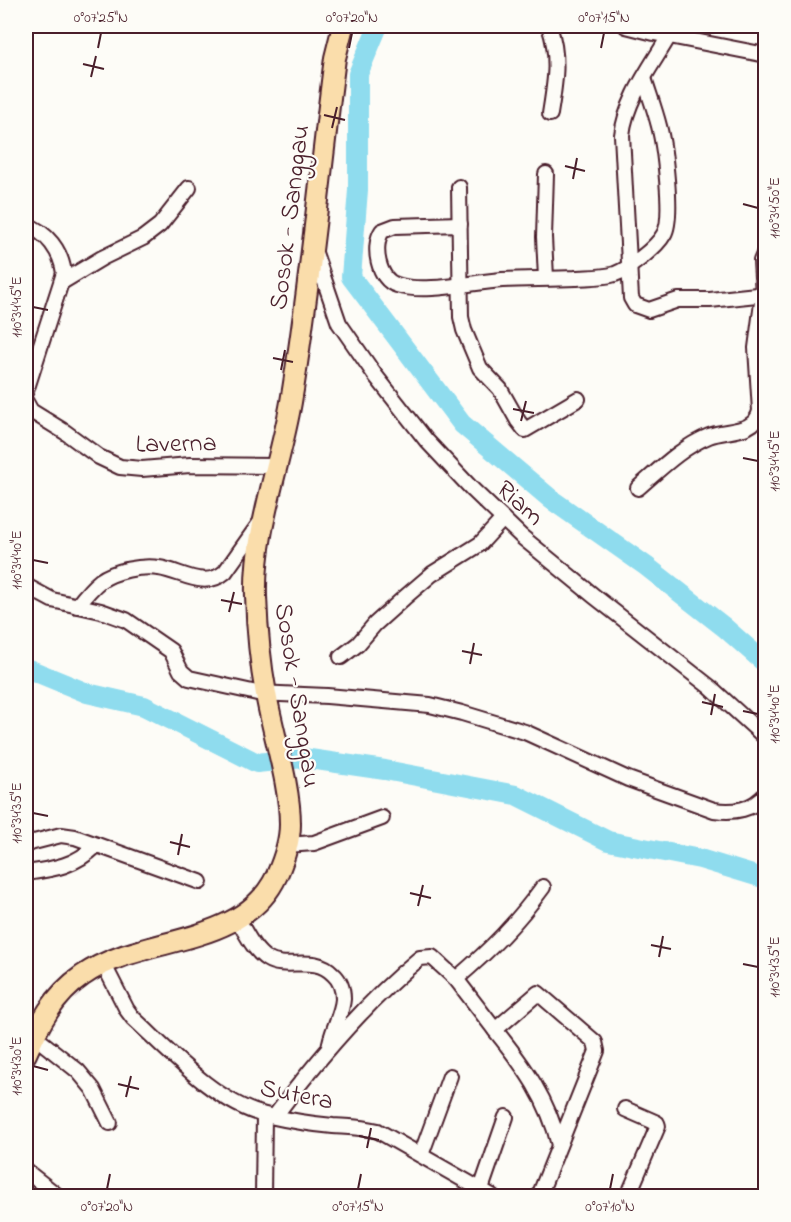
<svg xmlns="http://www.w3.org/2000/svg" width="791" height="1222" viewBox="0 0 791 1222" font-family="'Indie Flower',sans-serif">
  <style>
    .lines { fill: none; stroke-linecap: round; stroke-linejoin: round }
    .river { stroke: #8fdcee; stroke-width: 20 }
    .minor-casing { stroke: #4a1f2b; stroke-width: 18 }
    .highway-casing { stroke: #4a1f2b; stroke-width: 24 }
    .minor { stroke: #fdfcf7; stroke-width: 14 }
    .highway { stroke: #faddab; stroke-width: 20 }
    .ticks { fill: none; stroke: #4a1f2b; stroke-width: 2 }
    .labels { text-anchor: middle; stroke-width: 4.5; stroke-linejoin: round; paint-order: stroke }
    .street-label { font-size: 26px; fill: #4a1f2b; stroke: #fdfcf7 }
    .neatline { fill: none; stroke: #4a1f2b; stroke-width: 2 }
    .ticks-label { font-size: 15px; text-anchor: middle; fill: #4a1f2b }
  </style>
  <rect width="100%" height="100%" fill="#fdfcf7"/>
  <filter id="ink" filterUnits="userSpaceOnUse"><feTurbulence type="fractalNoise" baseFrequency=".0167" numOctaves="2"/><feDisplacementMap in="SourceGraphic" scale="12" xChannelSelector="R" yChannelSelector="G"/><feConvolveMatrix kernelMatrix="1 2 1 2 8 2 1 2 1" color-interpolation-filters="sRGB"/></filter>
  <g filter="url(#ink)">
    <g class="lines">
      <!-- river -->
      <g class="river">
        <polyline points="378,26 358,74 358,190 351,277 462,424 552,500 646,566 724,627 766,664"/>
        <polyline points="26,668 87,693 144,706 257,763 303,758 385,770 516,795 608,841 700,859 766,879"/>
      </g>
      <defs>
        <g id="minor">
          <path d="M549,26C560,57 555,82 550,114"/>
          <polyline points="626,26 654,33 766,55"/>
          <path d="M669,36C651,67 626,99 622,135L631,298L635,305L649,310L678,300H710L766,294"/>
          <polyline points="546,174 544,237 546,278"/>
          <polyline points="459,187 461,317 464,330 480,368 500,389 518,421 525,430 578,399"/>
          <path d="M460,224L395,226L382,231C372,246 378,280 397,285C425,294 472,282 502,280C526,279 550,279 575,278C588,277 602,278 615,274C629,269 657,247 664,234C674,218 664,145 659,126C655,110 649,94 644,78"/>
          <path d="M26,225C47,232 61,251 64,273L26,391"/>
          <polyline points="314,250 339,323 375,375 426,440 473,490 522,537 594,596 710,687 766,738"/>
          <polyline points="62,282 102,258 143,238 160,225 189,188"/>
          <polyline points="26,402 31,411 65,432 99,457 120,467 142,469 190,465 278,466"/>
          <path d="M638,488C660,469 682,447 709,436C726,429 755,434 760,411L756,348L763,295L761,261L766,249"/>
          <path d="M26,586L52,600L101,611L126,620L171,651L181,671L189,678L257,693L327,696L430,705L462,713L525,732L628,779L714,810C735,813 752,810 766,794"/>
          <path d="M77,606C84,597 91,588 100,581C114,571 141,565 159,568C181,571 204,590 225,572L262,520"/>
          <polyline points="341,657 358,644 375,624 404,598 432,574 480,544 503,519"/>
          <polyline points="26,844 61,835 75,837 200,882"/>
          <polyline points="287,845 314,843 382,818"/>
          <path d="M26,873C55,869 75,866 97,845"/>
          <path d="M237,918C245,931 253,950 267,959C286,971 314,954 333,974C340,980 343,989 343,999C342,1015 331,1031 329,1048"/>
          <path d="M103,963L127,1010L133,1018C169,1051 216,1103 265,1115C287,1120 310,1124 333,1126C349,1127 363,1127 378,1131L492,1196"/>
          <path d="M456,979C491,949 516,924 543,887"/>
          <path d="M495,1030C524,1066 548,1099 559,1145"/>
          <polyline points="34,1036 78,1071 93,1089 110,1123"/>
          <polyline points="625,1109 657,1123 658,1126 628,1196"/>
          <path d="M275,1116C317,1060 365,1003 420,958L432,957L456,979L495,1030L538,993L595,1042L597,1051L539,1196"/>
          <polyline points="421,1155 450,1076"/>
          <polyline points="26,1171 58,1196"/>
          <polyline points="481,1189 506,1117"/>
          <polyline points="263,1195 264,1115"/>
        </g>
        <path id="highway" d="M26,1054C39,1024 54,995 82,976C141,934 243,949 277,875C284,859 290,841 290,824C290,784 273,734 266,694C260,662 257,628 256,596C254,531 280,466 291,402C310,288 320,173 335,58L343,26"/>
      </defs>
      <!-- minor casing -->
      <use href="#minor" class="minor-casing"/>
      <!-- highway casing -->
      <use href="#highway" class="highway-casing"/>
      <!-- minor -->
      <use href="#minor" class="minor"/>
      <!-- highway -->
      <use href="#highway" class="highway"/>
    </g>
  </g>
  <!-- ticks -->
  <path class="ticks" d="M98,48L101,33M349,48L352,33M601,48L604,33M83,64L104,69M91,77L96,56M324,115L345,120M332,128L337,107M565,166L585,171M573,179L577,158M743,204L758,208M33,307L48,310M273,358L293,362M281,370L285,350M513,409L534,413M521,421L526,401M743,458L758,461M33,560L48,563M221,600L242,604M229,612L234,592M462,651L482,655M470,664L474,643M702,702L723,707M743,711L758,714M711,715L715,694M33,813L48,816M170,842L190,847M178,855L182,834M410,893L431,898M418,906L423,885M651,945L671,949M659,957L663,936M743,964L758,967M33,1066L48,1070M118,1084L139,1089M126,1097L131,1076M359,1136L379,1140M367,1148L371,1128M107,1189L110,1174M358,1189L361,1174M610,1189L613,1174"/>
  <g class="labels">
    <!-- street labels -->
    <g class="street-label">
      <text transform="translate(288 217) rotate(-83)" y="9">Sosok - Sanggau</text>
      <text transform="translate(176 442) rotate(-1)" y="9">Laverna</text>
      <text transform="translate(521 502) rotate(42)" y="9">Riam</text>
      <text transform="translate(299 695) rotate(81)" y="9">Sosok - Sanggau</text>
      <text transform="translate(297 1093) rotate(11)" y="9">Sutera</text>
    </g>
  </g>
  <!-- margin -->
  <rect width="791" height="1222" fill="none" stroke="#fdfcf7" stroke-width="66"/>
  <rect x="33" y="33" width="725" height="1156" class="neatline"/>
  <g class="ticks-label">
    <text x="101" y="22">0°07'25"N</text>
    <text x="352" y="22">0°07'20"N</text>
    <text x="604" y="22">0°07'15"N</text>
    <text transform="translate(774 208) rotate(-90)" y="5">110°34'50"E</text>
    <text transform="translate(16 307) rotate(-90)" y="5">110°34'45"E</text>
    <text transform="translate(774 461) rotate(-90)" y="5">110°34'45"E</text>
    <text transform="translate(16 560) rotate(-90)" y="5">110°34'40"E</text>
    <text transform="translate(774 714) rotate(-90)" y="5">110°34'40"E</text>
    <text transform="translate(16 813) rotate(-90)" y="5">110°34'35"E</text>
    <text transform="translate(774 967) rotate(-90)" y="5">110°34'35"E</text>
    <text transform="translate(16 1066) rotate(-90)" y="5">110°34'30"E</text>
    <text x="107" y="1211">0°07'20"N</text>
    <text x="358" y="1211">0°07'15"N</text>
    <text x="610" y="1211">0°07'10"N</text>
  </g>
</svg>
